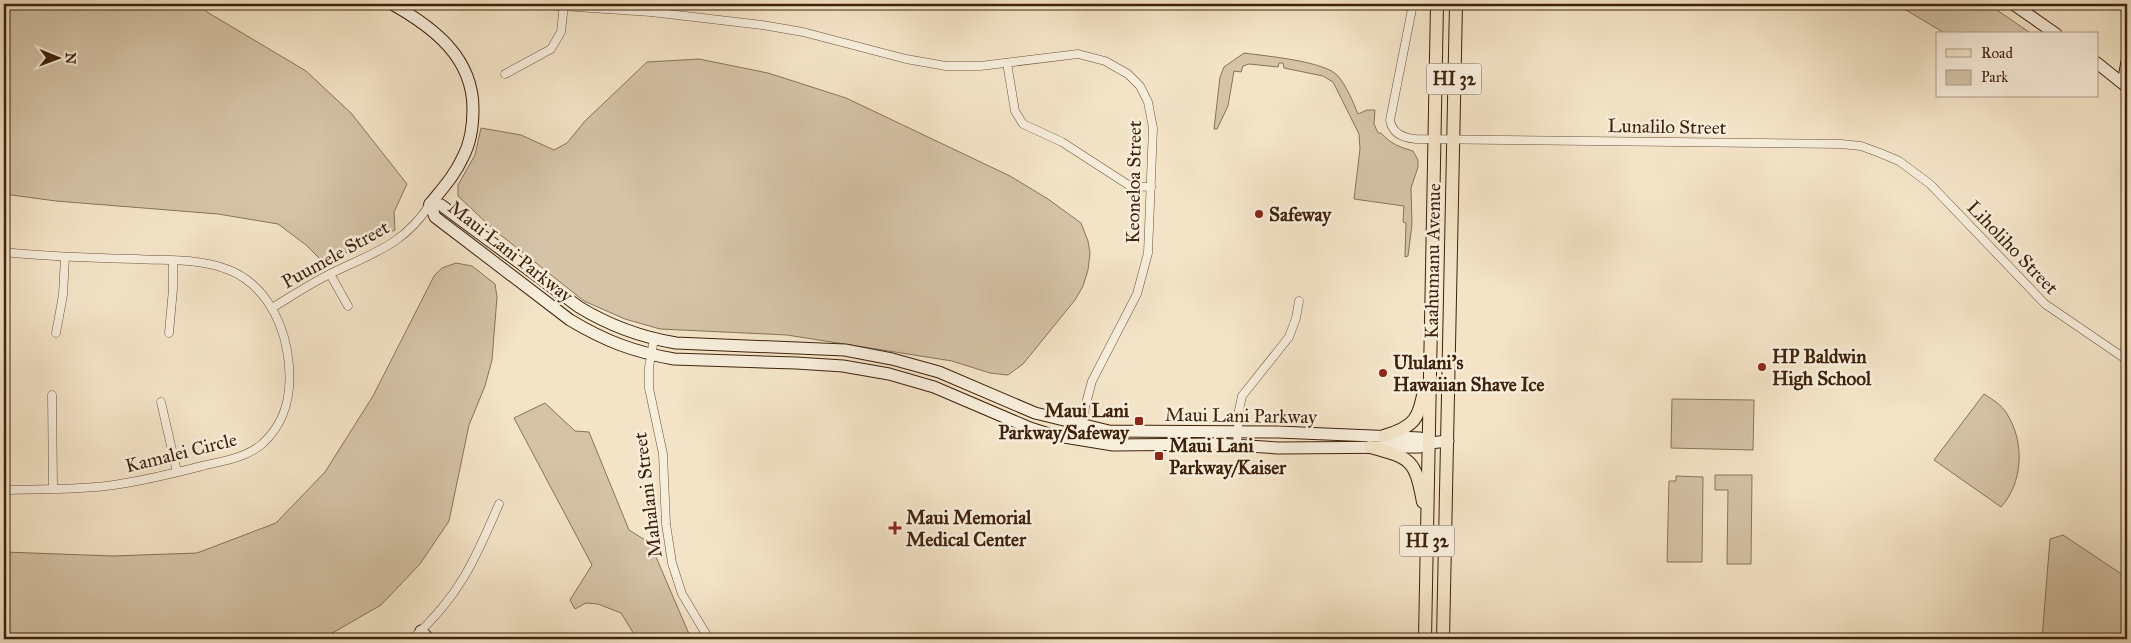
<svg xmlns="http://www.w3.org/2000/svg" width="2131" height="643" viewBox="0 0 2131 643" font-family="'IM FELL Great Primer',serif">
  <style>
    .green { fill: #d4c3a7; stroke: #897259 }
    .lines { fill: none; stroke-linecap: round; stroke-linejoin: round }
    .street-casing { stroke: #6b523a; stroke-width: 9 }
    .secondary-casing { stroke: #3e220b; stroke-width: 13 }
    .primary-casing { stroke: #3e220b; stroke-width: 14 }
    .street { stroke: #f7eddb; stroke-width: 8 }
    .secondary { stroke: #f7eddb; stroke-width: 11 }
    .primary { stroke: #f3e4c7; stroke-width: 12 }
    .poi-dot { fill: #8f2418; stroke: #f7eddb; stroke-width: 2 }
    .labels { text-anchor: middle; stroke-width: 5; stroke-linejoin: round; paint-order: stroke }
    .shield { fill: #f7eddb; stroke: #765f49; stroke-width: 1 }
    .shield-label { font-size: 18px; font-weight: bold; fill: #3e220b }
    .street-label { font-size: 19px; fill: #3e220b; stroke: #f7eddb }
    .poi-label { font-size: 19px; font-weight: bold; fill: #3e220b; stroke: #f7eddb; text-anchor: start }
  </style>
  <rect width="100%" height="100%" fill="#f3e4c7"/>
  <filter id="stains"><feTurbulence type="fractalNoise" baseFrequency=".004" numOctaves="4"/><feColorMatrix values="0 0 0 0 .2 0 0 0 0 .09 0 0 0 0 .02 0 0 0 .5 -.17"/></filter>
  <radialGradient id="worn" r=".72"><stop offset=".6" stop-color="#630" stop-opacity="0"/><stop offset="1" stop-color="#630" stop-opacity=".3"/></radialGradient>
  <!-- green -->
  <g class="green">
    <polygon points="4,4 199,4 207,12 306,71 351,113 407,184 394,212 395,230 328,261 321,260 306,245 278,224 218,214 56,201 4,194"/>
    <polygon points="1896,4 1988,4 2032,34 1946,34"/>
    <path d="M1244,53C1265,56 1325,61 1338,76C1347,87 1353,102 1358,114L1367,110H1375L1374,124L1378,133H1381C1391,144 1399,147 1413,151L1418,160V167L1411,188L1412,224L1408,256L1405,257L1406,223L1403,222L1404,206L1354,199L1360,149L1359,134L1333,82L1323,76L1284,68L1283,63H1279L1278,67L1249,64L1243,66L1241,72L1234,71L1228,106L1217,129H1214L1220,77L1224,67Z"/>
    <polygon points="699,59 768,73 846,98 1010,176 1048,199 1081,223 1088,241 1090,253 1088,270 1083,286 1075,300 1023,364 1008,375 990,373 952,361 787,335 660,329 625,319 584,301 493,229 458,196 458,185 475,155 481,128 521,135 554,150 567,143 585,121 647,62"/>
    <polygon points="456,263 472,266 495,284 497,297 492,360 485,386 469,425 449,521 420,564 381,605 322,639 4,639 4,552 113,556 197,553 276,523 325,472 373,396 434,276 442,268"/>
    <path d="M1984,394C1993,400 2002,405 2007,414C2025,442 2023,483 2001,507L1934,460Z"/>
    <polygon points="1672,399 1754,400 1753,450 1671,448"/>
    <polygon points="545,403 575,431 589,432 629,530 650,543 689,634 693,639 637,639 621,613 598,604 586,603 575,609 570,600 592,565 514,418"/>
    <polygon points="1715,475 1752,475 1751,564 1727,564 1728,490 1715,490"/>
    <polygon points="1676,476 1703,477 1702,562 1667,562 1669,481 1676,481"/>
    <polygon points="2063,535 2120,573 2127,581 2127,639 2042,639 2050,539"/>
  </g>
  <g class="lines">
    <defs>
      <g id="street">
        <polyline points="531,4 651,12 762,25 803,32 906,59 946,66 980,66 1078,54 1105,61 1128,74 1140,86 1148,102 1153,128 1148,253 1137,294 1092,381 1085,407 1081,440"/>
        <polyline points="1395,4 1412,7"/>
        <path d="M1413,4L1390,120C1392,133 1403,138 1416,139L1841,144L1861,146L1880,153L1899,161L1930,184L2045,304L2127,360"/>
        <polyline points="1007,63 1015,111 1023,124 1062,142 1130,186 1151,187"/>
        <polyline points="505,74 551,49 561,32 564,4"/>
        <path d="M4,252C48,257 92,258 136,259C169,261 199,258 229,270C262,283 281,317 287,350C293,385 290,419 262,444C246,458 223,461 202,466C171,474 139,482 106,486C72,490 38,489 4,490"/>
        <polyline points="330,274 348,306"/>
        <path d="M272,308C292,296 311,283 332,273C373,253 405,244 430,204"/>
        <polyline points="56,333 63,295 65,257"/>
        <polyline points="169,333 173,289 173,261"/>
        <polyline points="654,339 649,367 649,388 663,454 666,524 672,563 682,594 709,639"/>
        <polyline points="52,395 53,488"/>
        <polyline points="161,402 177,472"/>
        <polyline points="1237,445 1239,410 1242,396 1289,337 1296,318 1299,301"/>
        <path d="M412,639C459,597 475,560 499,504"/>
      </g>
      <g id="secondary">
        <path d="M392,4C433,27 473,57 473,109C473,126 471,142 463,157C455,175 442,189 430,204"/>
        <polyline points="2013,4 2056,34"/>
        <polyline points="2097,63 2127,87"/>
        <polyline points="2123,83 2127,62"/>
        <path d="M430,204L435,217L570,320C605,341 634,352 674,359L796,363L843,366L889,374L934,387L1030,428L1052,435L1113,445L1217,444L1278,448L1420,447L1430,443L1448,441"/>
        <path d="M430,204L441,205L579,307C610,326 640,337 676,343L845,350L892,359L939,372L1035,413L1109,431L1278,432L1420,438L1430,443"/>
        <polyline points="421,631 429,639"/>
      </g>
      <g id="primary">
        <path d="M1384,436C1417,426 1418,418 1425,387"/>
        <path d="M1370,447C1411,458 1415,459 1423,502"/>
        <polyline points="1425,639 1437,4"/>
        <polyline points="1443,639 1456,4"/>
      </g>
    </defs>
    <!-- street casing -->
    <use href="#street" class="street-casing"/>
    <!-- secondary casing -->
    <use href="#secondary" class="secondary-casing"/>
    <!-- primary casing -->
    <use href="#primary" class="primary-casing"/>
    <!-- street -->
    <use href="#street" class="street"/>
    <!-- secondary -->
    <use href="#secondary" class="secondary"/>
    <!-- primary -->
    <use href="#primary" class="primary"/>
  </g>
  <!-- markers -->
  <g class="poi-dot">
    <circle cx="1259" cy="214" r="5"/>
    <circle cx="1762" cy="367" r="5"/>
    <circle cx="1383" cy="373" r="5"/>
    <rect x="1134" y="416" width="10" height="10" rx="2.5"/>
    <rect x="1154" y="451" width="10" height="10" rx="2.5"/>
    <path d="M892.5 520.5h5v5h5v5h-5v5h-5v-5h-5v-5h5z"/>
  </g>
  <g class="labels">
    <!-- shield labels -->
    <g class="shield">
      <rect x="1426.5" y="63.5" width="55" height="31" rx="4"/>
      <rect x="1399.5" y="525.5" width="55" height="31" rx="4"/>
    </g>
    <g class="shield-label">
      <text x="1454" y="85">HI 32</text>
      <text x="1427" y="547">HI 32</text>
    </g>
    <!-- street labels -->
    <g class="street-label">
      <text transform="translate(1667 126) rotate(1)" y="7">Lunalilo Street</text>
      <text transform="translate(1133 182) rotate(-89)" y="7">Keoneloa Street</text>
      <text transform="translate(2013 247) rotate(46)" y="7">Liholiho Street</text>
      <text transform="translate(511 251) rotate(38)" y="7">Maui Lani Parkway</text>
      <text transform="translate(335 254) rotate(-29)" y="7">Puumele Street</text>
      <text transform="translate(1432 261) rotate(-89)" y="7">Kaahumanu Avenue</text>
      <text transform="translate(1241 415) rotate(1)" y="7">Maui Lani Parkway</text>
      <text transform="translate(181 452) rotate(-14)" y="7">Kamalei Circle</text>
      <text transform="translate(647 495) rotate(-97)" y="7">Mahalani Street</text>
    </g>
    <!-- poi labels -->
    <g class="poi-label">
      <text x="1269" y="221">Safeway</text>
      <text x="1772" y="363">HP Baldwin<tspan x="1772" dy="22">High School</tspan></text>
      <text x="1393" y="369">Ululani's<tspan x="1393" dy="22">Hawaiian Shave Ice</tspan></text>
      <text x="1129" y="417" text-anchor="end">Maui Lani<tspan x="1129" dy="22">Parkway/Safeway</tspan></text>
      <text x="1169" y="452">Maui Lani<tspan x="1169" dy="22">Parkway/Kaiser</tspan></text>
      <text x="906" y="524">Maui Memorial<tspan x="906" dy="22">Medical Center</tspan></text>
    </g>
  </g>
  <!-- margin -->
  <rect width="2131" height="643" fill="none" stroke="#f3e4c7" stroke-width="20"/>
  <rect x="5" y="5" width="2121" height="633" fill="none" stroke="#3e220b" stroke-width="2.5"/>
  <rect x="10" y="10" width="2111" height="623" fill="none" stroke="#3e220b"/>
  <!-- legend -->
  <rect x="1936" y="32" width="162" height="65" fill="#f7eddb" stroke="#ad9c88"/>
  <rect x="1946" y="49" width="25" height="8" fill="#f3e4c7" stroke="#ad9c88"/>
  <text x="1981" y="58" font-size="15" fill="#3e220b">Road</text>
  <rect x="1946" y="70" width="25" height="15" fill="#d4c3a7" stroke="#ad9c88"/>
  <text x="1981" y="82" font-size="15" fill="#3e220b">Park</text>
  <!-- north arrow -->
  <g transform="translate(58 58) rotate(91)" stroke="#f7eddb" stroke-width="4" paint-order="stroke">
  <path d="M0-4L9 19L0 12L-9 19Z" fill="#3e220b"/>
  <text y="-8" font-size="14" font-weight="bold" text-anchor="middle" fill="#3e220b">N</text>
  </g>
  <rect width="100%" height="100%" filter="url(#stains)"/>
  <rect width="100%" height="100%" fill="url(#worn)"/>
</svg>
